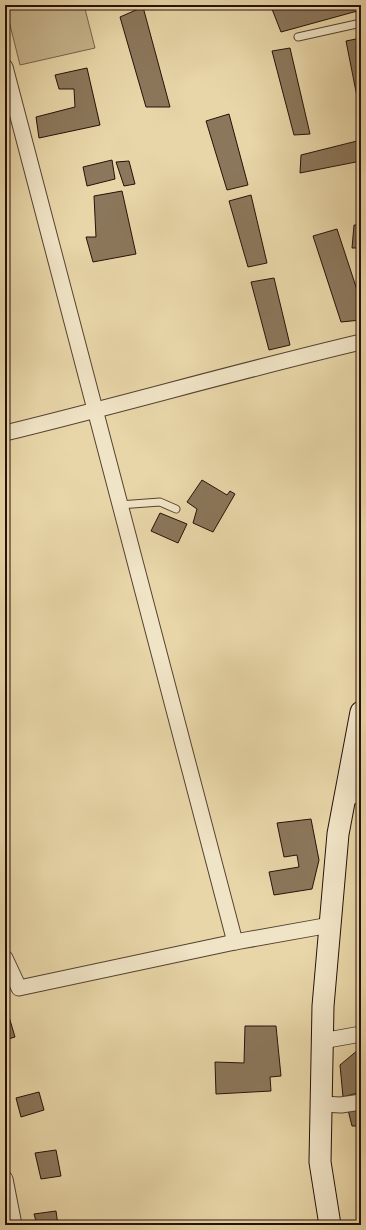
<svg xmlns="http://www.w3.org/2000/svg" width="366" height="1230" viewBox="0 0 366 1230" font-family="'Old Standard TT',serif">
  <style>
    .green { fill: #c7b58d; stroke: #76634a }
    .building { fill: #8b775b; stroke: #261108 }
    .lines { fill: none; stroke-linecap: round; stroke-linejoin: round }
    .lane-casing { stroke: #564230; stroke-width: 9 }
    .street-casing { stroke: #564230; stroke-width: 17 }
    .secondary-casing { stroke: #261108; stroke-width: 23 }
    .lane { stroke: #f0e4c6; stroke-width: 7 }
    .street { stroke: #f0e4c6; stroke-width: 15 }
    .secondary { stroke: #f0e4c6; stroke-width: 21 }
  </style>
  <rect width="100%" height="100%" fill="#e8d6a8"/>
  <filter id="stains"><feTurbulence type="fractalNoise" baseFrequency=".005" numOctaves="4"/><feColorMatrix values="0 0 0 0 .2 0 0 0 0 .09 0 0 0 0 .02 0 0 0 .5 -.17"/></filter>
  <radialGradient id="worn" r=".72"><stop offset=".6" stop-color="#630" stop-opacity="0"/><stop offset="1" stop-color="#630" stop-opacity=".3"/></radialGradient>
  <!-- green -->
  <polygon class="green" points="5,5 84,5 95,48 20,65"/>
  <!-- building -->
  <g class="building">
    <polygon points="289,5 361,5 361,10 281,32 272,9"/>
    <polygon points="143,7 170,107 146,107 120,17"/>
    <polygon points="361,38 361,117 346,41"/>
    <polygon points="290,48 310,134 294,135 272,51"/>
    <polygon points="87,68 100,125 39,138 36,117 75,107 74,89 59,89 55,75"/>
    <polygon points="229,114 248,185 227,190 206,121"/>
    <polygon points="361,140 361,161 300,173 301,155"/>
    <polygon points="112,160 115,179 87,186 83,167"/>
    <polygon points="129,161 135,184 124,186 116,162"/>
    <polygon points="122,191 136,254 93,262 86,237 96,237 94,196"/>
    <polygon points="251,195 267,263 248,267 229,201"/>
    <polygon points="354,225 361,225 361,248 352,248"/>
    <polygon points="337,229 361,302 361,320 341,322 313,236"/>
    <polygon points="274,278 290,345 269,350 251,282"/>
    <polygon points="202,480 227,495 230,491 235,494 213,532 193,523 197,509 187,502"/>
    <polygon points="160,513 187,524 178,543 151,531"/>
    <polygon points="311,819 319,860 312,889 274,895 269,872 299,867 297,855 284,857 277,823"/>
    <polygon points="7,1010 15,1037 5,1040 5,1011"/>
    <polygon points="245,1026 276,1026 281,1076 270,1077 271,1091 216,1094 215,1062 244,1063"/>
    <polygon points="361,1049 361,1092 343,1097 340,1065 358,1050"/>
    <polygon points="39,1092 44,1110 21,1117 16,1098"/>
    <polygon points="361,1108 361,1126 352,1126 348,1110"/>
    <polygon points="56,1150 61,1176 41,1179 35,1153"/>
    <polygon points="56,1211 58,1225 37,1225 34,1214"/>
  </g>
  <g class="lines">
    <defs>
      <g id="lane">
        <polyline points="298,37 361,23"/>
        <polyline points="119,505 160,502 176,509"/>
      </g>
      <g id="street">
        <polyline points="5,67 235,942"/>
        <path d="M5,433C124,404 242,370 361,342"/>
        <polyline points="344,797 361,795"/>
        <polyline points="5,958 19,988 235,942 330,925"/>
        <polyline points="322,1041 361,1034"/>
        <polyline points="321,1104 341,1105 361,1102"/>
        <polyline points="5,1179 14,1225"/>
      </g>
      <polyline id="secondary" points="330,1225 320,1162 323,1006 338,834 361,712"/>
    </defs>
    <!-- lane casing -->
    <use href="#lane" class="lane-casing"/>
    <!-- street casing -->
    <use href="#street" class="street-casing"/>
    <!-- secondary casing -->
    <use href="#secondary" class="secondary-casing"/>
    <!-- lane -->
    <use href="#lane" class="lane"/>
    <!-- street -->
    <use href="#street" class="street"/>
    <!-- secondary -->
    <use href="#secondary" class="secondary"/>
  </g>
  <!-- margin -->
  <rect width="366" height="1230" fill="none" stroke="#e8d6a8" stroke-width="20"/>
  <rect x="6" y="6" width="354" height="1218" fill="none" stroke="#261108" stroke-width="2"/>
  <rect x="10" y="10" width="346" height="1210" fill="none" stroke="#261108"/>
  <rect width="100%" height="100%" filter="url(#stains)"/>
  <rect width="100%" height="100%" fill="url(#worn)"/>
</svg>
